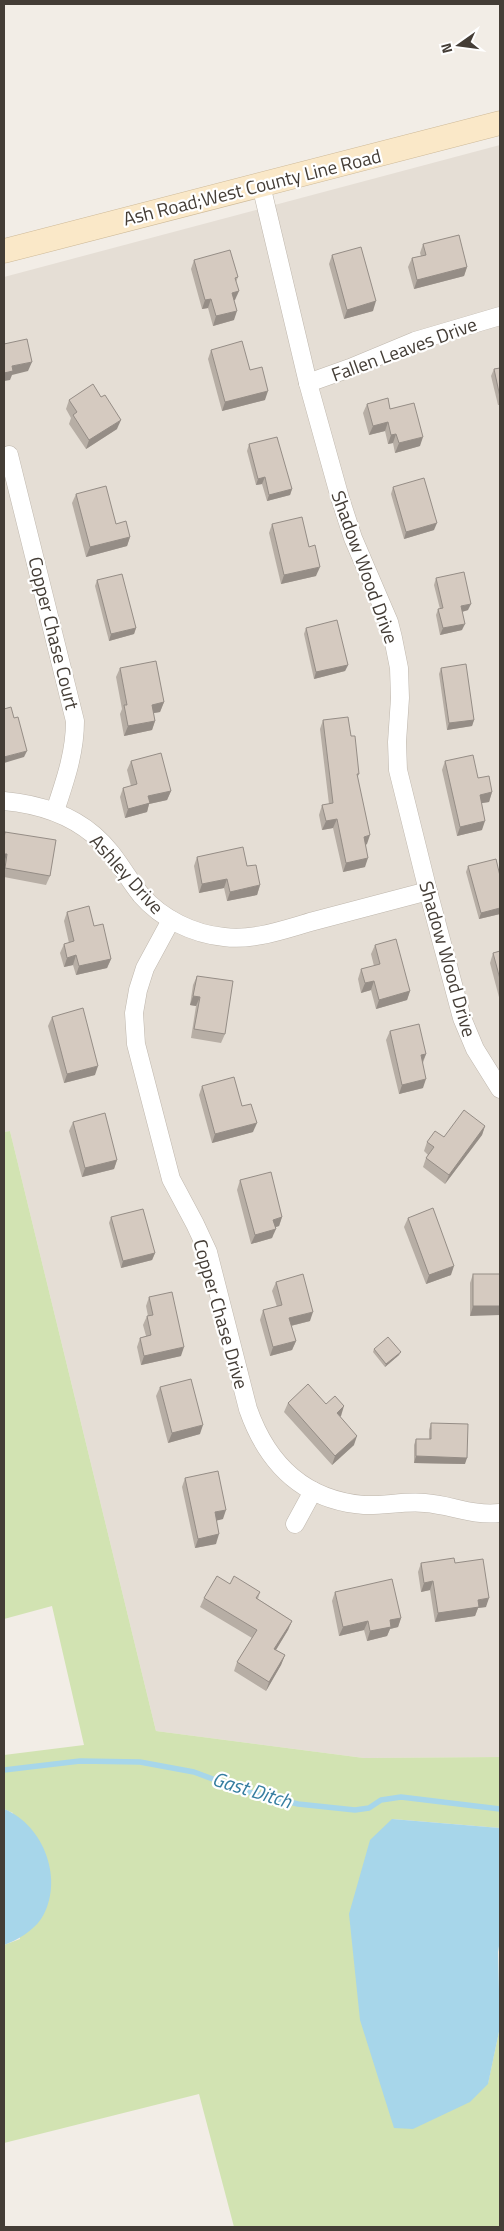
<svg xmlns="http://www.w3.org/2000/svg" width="504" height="2231" viewBox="0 0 504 2231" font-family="'Titillium Web',sans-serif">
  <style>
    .residential { fill: #e5ded5 }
    .green { fill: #d2e3b2 }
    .water { fill: #a7d6ea }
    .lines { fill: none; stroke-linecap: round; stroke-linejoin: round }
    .stream { stroke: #a7d6ea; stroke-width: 5.5 }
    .minor-casing { stroke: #bfb7ad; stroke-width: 19 }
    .secondary-casing { stroke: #ceba99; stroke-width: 25 }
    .minor { stroke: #fff; stroke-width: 18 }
    .secondary { stroke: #fae8c8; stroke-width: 24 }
    .wall { fill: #b7aea5 }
    .shaded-wall { fill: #958d86 }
    .building { fill: #d5cac0; stroke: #958d86 }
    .labels { text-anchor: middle; stroke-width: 4.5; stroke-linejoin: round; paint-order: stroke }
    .street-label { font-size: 19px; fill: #443d36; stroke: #fff }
    .water-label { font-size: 20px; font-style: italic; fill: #367ea0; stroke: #fff }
  </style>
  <rect width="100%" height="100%" fill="#f2ede6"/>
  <!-- residential -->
  <polygon class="residential" points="500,145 500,1757 364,1758 156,1731 10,1131 4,1132 4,277"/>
  <!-- green -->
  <polygon class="green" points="10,1131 156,1731 364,1758 500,1757 500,1828 392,1819 488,2083 500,2027 500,2227 234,2227 199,2094 4,2143 4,1945 20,1939 13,1813 4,1809 4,1755 84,1745 52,1606 4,1619 4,1132"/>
  <!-- water -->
  <g class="water">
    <path d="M4,1809C44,1825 65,1881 41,1919C32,1932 17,1940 4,1945Z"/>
    <polygon points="392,1819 500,1828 500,1940 498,1952 500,2027 488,2084 470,2102 413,2129 394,2128 360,2020 349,1914 370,1840"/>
  </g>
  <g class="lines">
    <!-- stream -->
    <polyline class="stream" points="4,1770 80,1761 140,1762 194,1772 245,1791 298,1804 355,1810 369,1808 381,1800 401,1797 500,1809"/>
    <defs>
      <g id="minor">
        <polyline points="261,185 308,383 340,498 353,538 389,622 393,638 399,668 400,698 397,742 398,770 428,891 462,1018 475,1049 500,1089"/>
        <polyline points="308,383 350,368 415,341 500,316"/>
        <path d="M9,455L75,721C75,753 65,781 55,811"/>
        <path d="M4,801C37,804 68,813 94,835C114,852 125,875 141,895C162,919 193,934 224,937C254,941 285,929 314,921C352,911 390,901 428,891"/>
        <path d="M171,920L145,968L138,990L134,1013L136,1044L171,1179L195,1224L208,1252L248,1409C267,1463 303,1500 364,1505C384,1506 404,1501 425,1503C452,1505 471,1516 500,1513"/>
        <polyline points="295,1524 313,1491"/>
      </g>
      <polyline id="secondary" points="4,251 500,123"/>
    </defs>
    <!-- minor casing -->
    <use href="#minor" class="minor-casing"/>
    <!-- secondary casing -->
    <use href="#secondary" class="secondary-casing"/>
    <!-- minor -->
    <use href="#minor" class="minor"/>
    <!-- secondary -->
    <use href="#secondary" class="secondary"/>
  </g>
  <!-- wall -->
  <g class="wall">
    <polygon points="423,244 467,267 464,276 414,289 408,267 412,258 421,256 420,253"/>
    <polygon points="332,255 373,311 344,319 329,264"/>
    <polygon points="194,260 238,277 236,282 235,300 234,300 234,320 213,326 208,308 202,309 191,269"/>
    <polygon points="211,350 250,370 265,400 222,411 208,359"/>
    <polygon points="500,368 500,405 498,405 491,376 494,369"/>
    <polygon points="69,400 117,429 86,449 69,424 71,418 66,409"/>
    <polygon points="367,404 390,409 420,446 395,453 393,443 388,444 385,431 369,435 363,413"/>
    <polygon points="249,444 292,489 290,495 267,501 262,484 256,485 247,451"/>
    <polygon points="393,487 434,530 404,539 391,494"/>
    <polygon points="76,494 116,524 130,537 127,546 86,557 72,503"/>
    <polygon points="272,524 309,547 316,576 281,584 269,533"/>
    <polygon points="436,578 468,610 462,612 462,630 440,635 436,615 438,609 440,609 434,585"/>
    <polygon points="97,580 136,628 134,634 109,641 95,586"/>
    <polygon points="306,628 348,665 345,671 314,679 304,634"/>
    <polygon points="120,668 164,702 160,712 153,713 155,721 152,730 124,736 120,714 122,709 116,677"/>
    <polygon points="441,668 474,720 472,726 447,730 439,674"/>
    <polygon points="323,720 351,736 359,774 357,778 367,844 366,845 365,867 343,872 333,828 322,830 319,815 322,805 329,804 320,729"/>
    <polygon points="131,761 171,791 167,800 149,804 147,812 125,818 120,797 123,788 131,786 127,770"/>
    <polygon points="445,761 478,778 492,792 489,802 481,803 482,830 457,836 442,770"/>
    <polygon points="5,832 50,876 46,885 4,877 4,835"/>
    <polygon points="197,857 247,866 260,885 257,895 227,901 224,888 199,893 194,866"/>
    <polygon points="468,866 500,876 500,914 479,919 466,872"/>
    <polygon points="67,912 94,926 111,959 107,968 76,975 73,965 64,967 60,953 64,944 69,943 64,921"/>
    <polygon points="375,945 410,991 407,1000 376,1009 371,990 361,993 358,979 361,969 374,966 371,954"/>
    <polygon points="500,951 500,1001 490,963 493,953"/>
    <polygon points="197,976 225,1034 221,1043 191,1038 196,1006 190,1005 193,985"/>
    <polygon points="52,1017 95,1075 64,1083 48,1026"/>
    <polygon points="390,1031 426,1054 423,1063 423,1088 399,1094 386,1040"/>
    <polygon points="202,1086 242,1106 253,1132 212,1143 199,1095"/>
    <polygon points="73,1122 117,1160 114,1169 82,1177 69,1131"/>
    <polygon points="485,1126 482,1135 445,1184 423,1167 426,1158 428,1155 424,1151 427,1142"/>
    <polygon points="240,1180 282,1217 279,1226 275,1227 272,1238 251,1244 237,1190"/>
    <polygon points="111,1217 155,1253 152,1260 121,1268 109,1223"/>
    <polygon points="408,1218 451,1275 426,1284 404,1227"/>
    <polygon points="473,1274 500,1274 470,1316 470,1283"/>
    <polygon points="276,1282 310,1321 291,1326 296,1341 292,1350 270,1356 260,1320 263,1310 277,1307 272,1291"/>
    <polygon points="149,1297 181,1356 141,1365 137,1347 140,1338 146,1336 143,1325 147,1316 148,1316 146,1306"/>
    <polygon points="374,1349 399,1355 385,1367 373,1352"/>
    <polygon points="160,1387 200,1434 168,1443 156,1396"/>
    <polygon points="288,1403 326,1404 341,1416 340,1416 354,1445 332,1465 284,1412"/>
    <polygon points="431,1423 465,1464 414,1463 414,1445 416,1439 429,1439 429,1430"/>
    <polygon points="185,1478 223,1519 216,1520 216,1544 195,1548 182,1487"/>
    <polygon points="421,1563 455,1563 486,1607 478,1608 475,1616 435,1622 430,1590 421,1592 418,1572"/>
    <polygon points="230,1584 260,1592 258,1599 292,1621 288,1630 276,1650 285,1655 281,1665 266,1691 234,1671 237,1662 252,1638 200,1607 204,1598"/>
    <polygon points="335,1592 401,1618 398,1627 390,1629 387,1636 367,1641 364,1630 339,1636 332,1601"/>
  </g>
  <!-- shaded-wall -->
  <g class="shaded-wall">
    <polygon points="467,267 464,276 414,289 417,280"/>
    <polygon points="239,291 235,300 229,302 232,293"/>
    <polygon points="211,299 208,308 202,309 205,300"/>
    <polygon points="376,301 373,311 344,319 347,310"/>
    <polygon points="237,311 234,320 213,326 216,316"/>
    <polygon points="32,362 28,371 12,375 10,380 4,381 4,373 12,366"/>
    <polygon points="268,391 265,400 222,411 225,402"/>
    <polygon points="121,420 117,429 86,449 89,440"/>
    <polygon points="388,422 385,431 369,435 373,426"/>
    <polygon points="396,434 393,443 388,444 391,435"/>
    <polygon points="423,437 420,446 395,453 399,443"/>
    <polygon points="265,477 262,484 256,485 258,479"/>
    <polygon points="292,489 290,495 267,501 269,495"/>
    <polygon points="437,523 434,530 404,539 406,532"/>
    <polygon points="130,537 127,546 86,557 90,547"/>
    <polygon points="320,567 316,576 281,584 284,575"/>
    <polygon points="471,604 468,610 458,613 461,606"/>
    <polygon points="465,624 462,630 440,635 443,628"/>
    <polygon points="136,628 134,634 109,641 111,634"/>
    <polygon points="348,665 345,671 314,679 316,672"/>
    <polygon points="164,702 160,712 148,714 152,705"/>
    <polygon points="474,720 472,726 447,730 449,723"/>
    <polygon points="155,721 152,730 124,736 128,726"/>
    <polygon points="27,751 24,757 4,763 4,757"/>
    <polygon points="171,791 167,800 149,804 147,812 125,818 128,809 148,796"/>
    <polygon points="492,792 489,802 476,804 480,795"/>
    <polygon points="337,819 333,828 322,830 326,821"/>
    <polygon points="485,821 482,830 457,836 460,827"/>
    <polygon points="370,835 367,844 360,846 364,837"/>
    <polygon points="4,854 7,854 4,863"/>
    <polygon points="368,858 365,867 343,872 346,863"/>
    <polygon points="227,879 224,888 199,893 202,884"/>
    <polygon points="260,885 257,895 227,901 230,892"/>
    <polygon points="500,908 500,914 479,919 481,913"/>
    <polygon points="76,955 73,965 64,967 67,958"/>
    <polygon points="111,959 107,968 76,975 79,966"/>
    <polygon points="374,981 371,990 361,993 365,983"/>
    <polygon points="410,991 407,1000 376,1009 379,1000"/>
    <polygon points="193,996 200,997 196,1006 190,1005"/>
    <polygon points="426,1054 422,1063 421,1055"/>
    <polygon points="98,1066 95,1075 64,1083 67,1074"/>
    <polygon points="426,1079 423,1088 399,1094 402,1085"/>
    <polygon points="257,1123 253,1132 212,1143 215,1134"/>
    <polygon points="485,1126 482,1135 445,1184 449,1175"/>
    <polygon points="117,1160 114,1169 82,1177 85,1168"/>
    <polygon points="282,1217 279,1226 270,1229 273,1220"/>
    <polygon points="276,1229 272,1238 251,1244 255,1235"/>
    <polygon points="155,1253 152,1260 121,1268 123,1261"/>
    <polygon points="454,1266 451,1275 426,1284 429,1275"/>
    <polygon points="473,1306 500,1306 500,1315 470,1316"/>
    <polygon points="313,1312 310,1321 286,1327 289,1318"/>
    <polygon points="296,1341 292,1350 270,1356 273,1347"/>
    <polygon points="184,1347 181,1356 141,1365 144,1356"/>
    <polygon points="401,1352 399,1355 385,1367 386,1364"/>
    <polygon points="344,1406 341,1416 334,1422 337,1413"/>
    <polygon points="203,1425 200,1434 168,1443 172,1433"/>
    <polygon points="357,1436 354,1445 332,1465 335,1456"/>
    <polygon points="416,1456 467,1458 465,1464 414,1463"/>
    <polygon points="226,1510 223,1519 211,1522 215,1512"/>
    <polygon points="219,1534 216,1544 195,1548 198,1539"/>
    <polygon points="433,1581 430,1590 421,1592 424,1583"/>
    <polygon points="489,1598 486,1607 478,1608 475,1616 435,1622 438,1613 478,1600"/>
    <polygon points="401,1618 398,1627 390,1629 387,1636 367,1641 370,1631 390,1620"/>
    <polygon points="292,1621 288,1630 271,1658 274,1649"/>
    <polygon points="368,1621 364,1630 339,1636 343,1627"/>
    <polygon points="285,1655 281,1665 266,1691 269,1682"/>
  </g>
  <!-- building -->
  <g class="building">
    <polygon points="459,235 467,267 417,280 412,258 426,255 423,244"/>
    <polygon points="361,247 376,301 347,310 332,255"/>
    <polygon points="230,250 238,277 235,278 239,291 232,293 237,311 216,316 211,299 205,300 194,260"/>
    <polygon points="27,339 32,362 12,366 13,371 4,373 4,344"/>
    <polygon points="242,341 250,370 262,367 268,391 225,402 211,350"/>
    <polygon points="500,368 500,397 494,369"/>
    <polygon points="93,384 101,397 105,395 121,420 89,440 73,415 77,412 69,400"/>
    <polygon points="388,398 390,409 414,403 423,437 399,443 396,434 391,435 388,422 373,426 367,404"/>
    <polygon points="277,437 292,489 269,495 265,477 258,479 249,444"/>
    <polygon points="424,478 437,523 406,532 393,487"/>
    <polygon points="106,486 116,524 126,521 130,537 90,547 76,494"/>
    <polygon points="302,517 309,547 315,545 320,567 284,575 272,524"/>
    <polygon points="464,572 471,604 461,606 465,624 443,628 438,609 443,608 436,578"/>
    <polygon points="122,574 136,628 111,634 97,580"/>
    <polygon points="337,620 348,665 316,672 306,628"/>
    <polygon points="156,661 164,702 152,705 155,721 128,726 124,705 127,705 120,668"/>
    <polygon points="466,664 474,720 449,723 441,668"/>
    <polygon points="11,707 14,718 18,717 27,751 4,757 4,709"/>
    <polygon points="348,717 351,736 355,736 359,774 357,774 370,835 364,837 368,858 346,863 337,819 326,821 322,805 333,803 323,720"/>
    <polygon points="161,753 171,791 148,796 150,803 128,809 123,788 137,784 131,761"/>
    <polygon points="473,755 478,778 489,776 492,792 480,795 485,821 460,827 445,761"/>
    <polygon points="5,832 56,840 50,876 5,868 7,854 4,854 4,838"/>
    <polygon points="243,847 247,866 256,865 260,885 230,892 227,879 202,884 197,857"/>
    <polygon points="496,859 500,876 500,908 481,913 468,866"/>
    <polygon points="89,906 94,926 103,924 111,959 79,966 76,955 67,958 64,944 74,941 67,912"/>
    <polygon points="396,939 410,991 379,1000 374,981 365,983 361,969 380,964 375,945"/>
    <polygon points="500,951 500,979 493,953"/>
    <polygon points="197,976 233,981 225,1034 194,1029 200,997 193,996"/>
    <polygon points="83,1008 98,1066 67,1074 52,1017"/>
    <polygon points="419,1024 426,1054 421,1055 426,1079 402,1085 390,1031"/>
    <polygon points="234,1077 242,1106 251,1104 257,1123 215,1134 202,1086"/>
    <polygon points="464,1110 485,1126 449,1175 426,1158 434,1147 427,1142 435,1131 444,1137"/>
    <polygon points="105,1113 117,1160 85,1168 73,1122"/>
    <polygon points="271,1172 282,1217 273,1220 276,1229 255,1235 240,1180"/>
    <polygon points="433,1208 454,1266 429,1275 408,1218"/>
    <polygon points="143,1209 155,1253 123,1261 111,1217"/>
    <polygon points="303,1274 313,1312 289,1318 296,1341 273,1347 263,1310 282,1305 276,1282"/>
    <rect x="473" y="1274" width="27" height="32"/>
    <polygon points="172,1292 184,1347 144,1356 140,1338 151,1335 147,1316 153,1315 149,1297"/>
    <polygon points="388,1337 401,1352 386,1364 374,1349"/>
    <polygon points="191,1379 203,1425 172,1433 160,1387"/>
    <polygon points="308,1384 326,1404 335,1396 344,1406 337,1413 357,1436 335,1456 288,1403"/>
    <polygon points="431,1423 468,1424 467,1458 416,1456 416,1439 431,1439"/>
    <polygon points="218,1471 226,1510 215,1512 219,1534 198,1539 185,1478"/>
    <polygon points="454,1558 455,1563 483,1559 489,1598 478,1600 479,1607 438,1613 433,1581 424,1583 421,1563"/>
    <polygon points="217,1576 230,1584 234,1576 260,1592 256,1598 292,1621 274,1649 285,1655 269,1682 237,1662 257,1630 204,1598"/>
    <polygon points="392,1579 401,1618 390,1620 391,1627 370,1631 368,1621 343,1627 335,1592"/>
  </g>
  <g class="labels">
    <!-- street labels -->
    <g class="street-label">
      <text transform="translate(252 187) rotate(-14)" y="7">Ash Road;West County Line Road</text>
      <text transform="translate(404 349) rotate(-20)" y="7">Fallen Leaves Drive</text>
      <text transform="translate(365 567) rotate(70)" y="7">Shadow Wood Drive</text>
      <text transform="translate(54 633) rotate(76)" y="7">Copper Chase Court</text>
      <text transform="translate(127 874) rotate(48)" y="7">Ashley Drive</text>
      <text transform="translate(448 959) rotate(74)" y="7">Shadow Wood Drive</text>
      <text transform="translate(221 1314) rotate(74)" y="7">Copper Chase Drive</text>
    </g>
    <!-- water labels -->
    <g class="water-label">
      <text transform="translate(252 1790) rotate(17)" y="7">Gast Ditch</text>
    </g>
  </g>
  <!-- border -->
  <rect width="504" height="2231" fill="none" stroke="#443d36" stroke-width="10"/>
  <!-- north arrow -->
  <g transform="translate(459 45) rotate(256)" stroke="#ffffff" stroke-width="4" paint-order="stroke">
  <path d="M0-4L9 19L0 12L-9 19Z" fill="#443d36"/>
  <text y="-8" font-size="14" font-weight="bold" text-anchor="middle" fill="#443d36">N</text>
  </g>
</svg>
